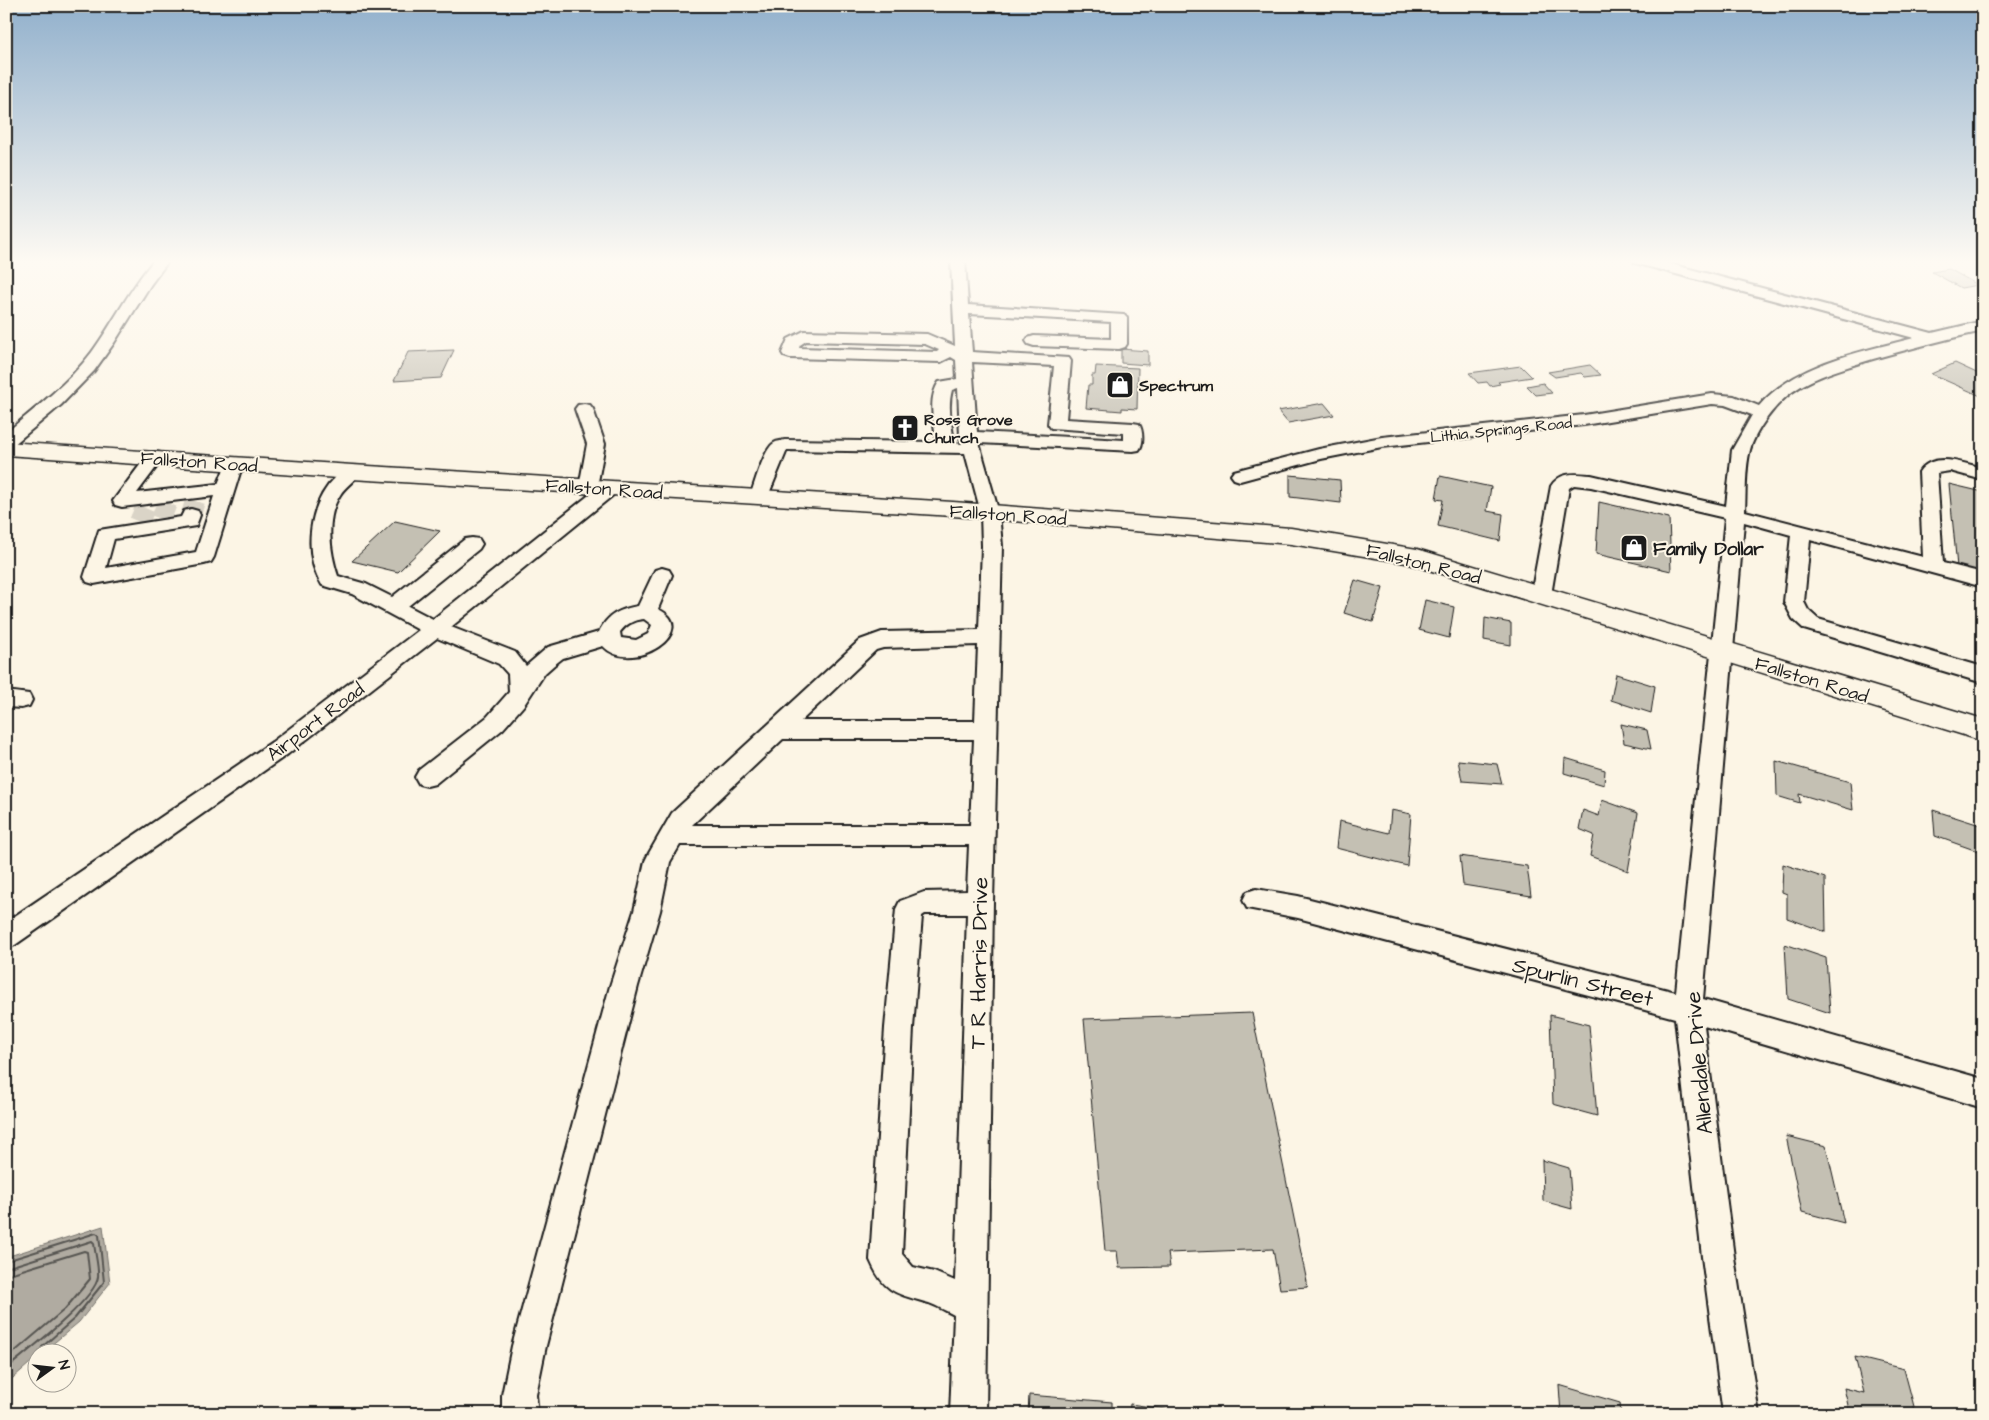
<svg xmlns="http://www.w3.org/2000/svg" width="1989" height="1420" viewBox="0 0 1989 1420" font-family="'Architects Daughter',sans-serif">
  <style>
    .water { fill: #b0aba1; stroke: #75726c }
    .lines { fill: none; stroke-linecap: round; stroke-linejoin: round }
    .shore { stroke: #575551; stroke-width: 2 }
    .building { fill: #c4c0b3; stroke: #1c1c1c }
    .minor-tunnel { stroke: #dad4c7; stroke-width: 20; stroke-dasharray: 20 10; stroke-linecap: butt }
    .minor-casing { stroke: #1c1c1c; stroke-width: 4 }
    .major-casing { stroke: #1c1c1c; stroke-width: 3 }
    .minor { fill: #fcf5e5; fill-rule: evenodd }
    .major { fill: #fcf5e5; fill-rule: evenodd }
    .labels { text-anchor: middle; stroke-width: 4; stroke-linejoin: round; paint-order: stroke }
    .far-poi-label { font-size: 16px; font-weight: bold; fill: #1c1c1c; stroke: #fcf5e5; text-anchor: start }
    .far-street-label { font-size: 16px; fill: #1c1c1c; stroke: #fcf5e5 }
    .street-label { font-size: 19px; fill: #1c1c1c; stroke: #fcf5e5 }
    .poi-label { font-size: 19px; font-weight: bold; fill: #1c1c1c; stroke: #fcf5e5; text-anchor: start }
    .near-street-label { font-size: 22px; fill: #1c1c1c; stroke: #fcf5e5 }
  </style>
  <rect width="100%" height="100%" fill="#fcf5e5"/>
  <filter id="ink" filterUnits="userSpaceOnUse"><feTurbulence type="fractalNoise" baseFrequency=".02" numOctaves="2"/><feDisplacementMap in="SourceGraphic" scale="10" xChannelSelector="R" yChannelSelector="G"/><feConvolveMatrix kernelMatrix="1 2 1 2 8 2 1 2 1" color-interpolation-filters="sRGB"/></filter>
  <g filter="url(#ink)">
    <!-- water -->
    <polygon class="water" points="103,1226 110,1283 79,1322 43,1352 38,1352 37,1357 6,1384 6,1257"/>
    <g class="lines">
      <!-- shore -->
      <g class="shore">
        <polyline points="6,1261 96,1233 99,1235 104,1282 75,1318 42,1347 40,1352"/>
        <path d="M6,1268L92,1241L94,1243C95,1254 99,1267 98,1277C96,1299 24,1354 6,1369"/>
        <polyline points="6,1275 84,1251 87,1252 90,1279 65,1309 6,1359"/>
      </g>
    </g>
    <!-- building -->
    <g class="building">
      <polygon points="1949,269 1978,285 1961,288 1932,272"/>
      <polygon points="1121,349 1148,351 1148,365 1121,363"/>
      <polygon points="454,350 441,378 394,381 408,352"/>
      <polygon points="1955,363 1983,376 1983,397 1931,374"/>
      <polygon points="1590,365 1601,375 1585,377 1581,373 1555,377 1548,372"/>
      <polygon points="1096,366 1138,368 1137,409 1122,408 1122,411 1086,408 1088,385 1092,385 1092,375 1095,375"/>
      <polygon points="1521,366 1532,377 1498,382 1500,384 1490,386 1487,382 1478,383 1469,373"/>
      <polygon points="1543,383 1552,393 1536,395 1527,386"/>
      <polygon points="1324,403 1334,415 1288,423 1278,411"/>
      <polygon points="1290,475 1340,480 1341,503 1290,497"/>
      <polygon points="1440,476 1491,487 1487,511 1503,514 1500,541 1438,526 1443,500 1436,499"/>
      <polygon points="1949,484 1983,492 1983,574 1957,567"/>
      <polygon points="1599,502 1669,518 1671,571 1596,554"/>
      <polygon points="395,521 440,531 398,572 352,561"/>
      <polygon points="1355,580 1383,588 1373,622 1344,613"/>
      <polygon points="1425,600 1454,607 1449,638 1419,630"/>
      <polygon points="1485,618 1511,623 1511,645 1484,640"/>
      <polygon points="1616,674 1655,686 1651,713 1611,700"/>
      <polygon points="1621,724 1647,730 1651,749 1624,743"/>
      <polygon points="1565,758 1605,770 1604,785 1564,773"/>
      <polygon points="1458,760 1497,764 1502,784 1462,781"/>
      <polygon points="1776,761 1850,782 1853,810 1799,794 1800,803 1777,796"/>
      <polygon points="1602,800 1638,813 1628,871 1590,856 1594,835 1579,829 1583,810 1599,816"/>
      <polygon points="1391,810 1411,814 1407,866 1336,848 1339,821 1389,833"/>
      <polygon points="1933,810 1983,826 1983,857 1980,852 1935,836"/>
      <polygon points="1460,856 1527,866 1531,896 1463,885"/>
      <polygon points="1783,864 1825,878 1826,932 1787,918 1787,894 1782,892"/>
      <polygon points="1785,944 1826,958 1830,1013 1788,999"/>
      <polygon points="1252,1013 1308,1287 1280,1289 1273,1249 1168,1253 1170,1267 1119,1268 1117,1251 1105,1251 1084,1019"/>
      <polygon points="1550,1015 1589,1025 1597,1116 1553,1104"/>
      <polygon points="1786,1136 1826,1146 1844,1223 1802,1212"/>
      <polygon points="1542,1160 1569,1168 1572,1209 1543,1201"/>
      <polygon points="1855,1357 1904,1369 1916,1414 1850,1414 1844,1388 1864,1393"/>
      <polygon points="1559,1385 1620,1403 1621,1414 1561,1414"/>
      <polygon points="1029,1395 1112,1402 1112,1414 1028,1414"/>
      <polygon points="1130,1404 1200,1414 1129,1414"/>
    </g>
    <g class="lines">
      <!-- minor-tunnel -->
      <g class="minor-tunnel">
        <polyline points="191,515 195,501"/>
        <polyline points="161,519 167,503"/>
        <polyline points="139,522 145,508"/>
      </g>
      <defs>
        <g id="minor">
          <path d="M154,260H169L151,284L114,343L94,371L61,405L12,446L6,447V433C36,407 68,384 92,352C114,322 130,288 154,260Z"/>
          <path d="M951,260H965L968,305L1124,315L1127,318V344L1125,347L1119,349L1034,346L1028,344L1026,341L1028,338L1034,336L1111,339V322L969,314L972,352L1069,358L1071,361L1066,419L1133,423L1139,424C1143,430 1144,444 1139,450L1133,451L979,443L999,513L1002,546L993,902L986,1414H950L954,1315C946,1311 937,1306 929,1303C897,1294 884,1293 870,1260L885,1028L896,909L900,901L924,892L967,891L969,845H680L670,862L660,911L638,986L546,1346L536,1395L538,1414H502V1395L512,1346L610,986L634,911L645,861L649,853L672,813L860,640L882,632L979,630L982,546L981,513L965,453L787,450L766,501L759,503L752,501L750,497C754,485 764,449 774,443C777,441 782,441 785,440L937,442C934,424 927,399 939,382L957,379L956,360L951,357L941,362L790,358L784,356L782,353L788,339L804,331L927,334L955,346ZM806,341L925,344L939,350L937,352L799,348L800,345ZM972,362L1054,366L1048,424L1051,428L1124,433V440L977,432ZM958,388L960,437L962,444L954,443C952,425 947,408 952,390ZM978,645L975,721H801L876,650L883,648ZM783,739H974L970,825H692ZM925,914H967L955,1281L934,1272L913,1267L902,1254L913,1028L922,916Z"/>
          <path d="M1633,260H1656L1932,333L1983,321V331C1946,339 1909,349 1873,359C1845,368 1816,375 1792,392C1775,405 1756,429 1750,450C1745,467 1746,492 1745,511L1923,557L1919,472C1933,451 1962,463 1983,468V480L1950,471L1937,473L1943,563L1983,573V587L1810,540L1804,602L1808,610L1818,619L1983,667V683L1804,629L1793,619L1784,602L1791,535L1744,522L1703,999L1983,1079V1108L1704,1026L1734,1257L1759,1414H1723L1702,1257L1675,1018L1298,918L1247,908L1243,900L1247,892L1256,889L1298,896L1676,992L1725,518L1591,487L1574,485L1569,488L1551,595L1548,600L1541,602L1534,600L1531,595L1551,486C1561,471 1575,474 1591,475L1726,506L1732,450L1752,415L1725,405L1712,404L1584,425L1382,447L1321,459L1240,481L1234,479L1231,475L1234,471L1319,449L1382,437L1584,415L1712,394L1734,396L1759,406C1796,363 1861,352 1914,338L1635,263Z"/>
          <polygon points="584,404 590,405 593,409 605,444 597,487 595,491 588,493 581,491 579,487 587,444 575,409 578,405"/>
          <polygon points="155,452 161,453 164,457 137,493 218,484 228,459 234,458 240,459 243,463 214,557 211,562 204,564 94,584 87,582 84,577 99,530 181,517 184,511 191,509 198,511 200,515 196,526 114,539 106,568 196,552 214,496 122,507 115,505 113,501 149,453"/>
          <path d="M352,466L358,468L361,472C355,481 345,486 340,495C325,518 330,552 338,576L366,584L392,597L465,539L472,538L479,539L482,544L479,549L408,606L433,619L603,484L610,482L617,484L619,488L617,492L451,627L515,652L526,666L548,647L599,632C607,615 620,609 638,606L655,570L662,568L669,570L672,575L658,609C703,630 632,677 603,646L563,658L554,665L545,673L524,705L503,729L435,784L427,786L419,784L415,777L419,770L487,717L509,692L508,674L499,664L437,638L288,754L15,945L6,949V922L272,742L419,630L352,594L322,585C302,553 309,502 336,477C342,472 345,468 352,466ZM644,619L652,625L648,634L636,640L621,638L620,632C626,624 633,620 644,619Z"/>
          <polygon points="6,691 29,694 32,700 29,706 21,708 6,707"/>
        </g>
        <polygon id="major" points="6,442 352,465 953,502 1291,528 1417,549 1983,719 1983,741 1406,563 1291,544 953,516 352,479 6,455"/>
      </defs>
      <!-- minor casing -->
      <use href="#minor" class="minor-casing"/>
      <!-- major casing -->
      <use href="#major" class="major-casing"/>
      <!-- minor -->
      <use href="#minor" class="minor"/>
      <!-- major -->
      <use href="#major" class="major"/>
    </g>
  </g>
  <!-- sky -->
  <linearGradient id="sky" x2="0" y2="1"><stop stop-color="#91b0cc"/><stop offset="0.57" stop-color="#fefaf3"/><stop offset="1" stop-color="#fefaf3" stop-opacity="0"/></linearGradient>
  <rect width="1989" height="459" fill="url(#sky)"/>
  <!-- icons -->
  <defs>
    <symbol id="shop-square" viewBox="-11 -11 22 22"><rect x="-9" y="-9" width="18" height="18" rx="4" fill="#1c1c1c" stroke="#fcf5e5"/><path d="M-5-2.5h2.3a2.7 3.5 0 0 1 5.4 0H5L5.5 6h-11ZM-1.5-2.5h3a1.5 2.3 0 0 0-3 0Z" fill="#fff"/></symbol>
    <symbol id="church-square" viewBox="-11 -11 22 22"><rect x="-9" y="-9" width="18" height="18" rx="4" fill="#1c1c1c" stroke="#fcf5e5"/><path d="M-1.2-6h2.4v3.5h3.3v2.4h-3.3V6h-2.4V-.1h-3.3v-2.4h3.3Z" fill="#fff"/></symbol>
  </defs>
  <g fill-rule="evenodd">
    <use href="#shop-square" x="1104" y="369" width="32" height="32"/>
    <use href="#church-square" x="889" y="412" width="32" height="32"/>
    <use href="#shop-square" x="1618" y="532" width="32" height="32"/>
  </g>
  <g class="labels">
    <!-- far-poi labels -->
    <g class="far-poi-label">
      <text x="1139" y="391">Spectrum</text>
      <text x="924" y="425">Ross Grove<tspan x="924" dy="18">Church</tspan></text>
    </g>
    <!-- far-street labels -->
    <g class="far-street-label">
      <text transform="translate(1501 429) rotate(-6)" y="6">Lithia Springs Road</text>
    </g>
    <!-- street labels -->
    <g class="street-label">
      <text transform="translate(199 461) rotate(4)" y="7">Fallston Road</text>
      <text transform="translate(604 488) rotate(4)" y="7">Fallston Road</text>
      <text transform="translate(1008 514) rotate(4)" y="7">Fallston Road</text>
      <text transform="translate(1424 563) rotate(14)" y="7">Fallston Road</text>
      <text transform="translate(1812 679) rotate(17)" y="7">Fallston Road</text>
      <text transform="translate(315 721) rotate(-37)" y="7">Airport Road</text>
    </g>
    <!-- poi labels -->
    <g class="poi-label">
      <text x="1653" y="555">Family Dollar</text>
    </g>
    <!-- near-street labels -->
    <g class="near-street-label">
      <text transform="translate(978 963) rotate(-89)" y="8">T R Harris Drive</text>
      <text transform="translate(1583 981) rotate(14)" y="8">Spurlin Street</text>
      <text transform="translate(1698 1063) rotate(-95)" y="8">Allendale Drive</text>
    </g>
  </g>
  <!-- margin -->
  <rect width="1989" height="1420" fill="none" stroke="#fcf5e5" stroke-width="25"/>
  <rect x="12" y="12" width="1964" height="1395" fill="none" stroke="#1c1c1c" stroke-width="2" filter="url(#ink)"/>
  <!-- north arrow -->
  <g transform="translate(52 1368) rotate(75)"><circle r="24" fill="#fcf5e5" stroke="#a29e95"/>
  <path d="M0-4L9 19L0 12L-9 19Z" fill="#1c1c1c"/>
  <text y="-8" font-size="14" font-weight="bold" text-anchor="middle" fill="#1c1c1c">N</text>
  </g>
</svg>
